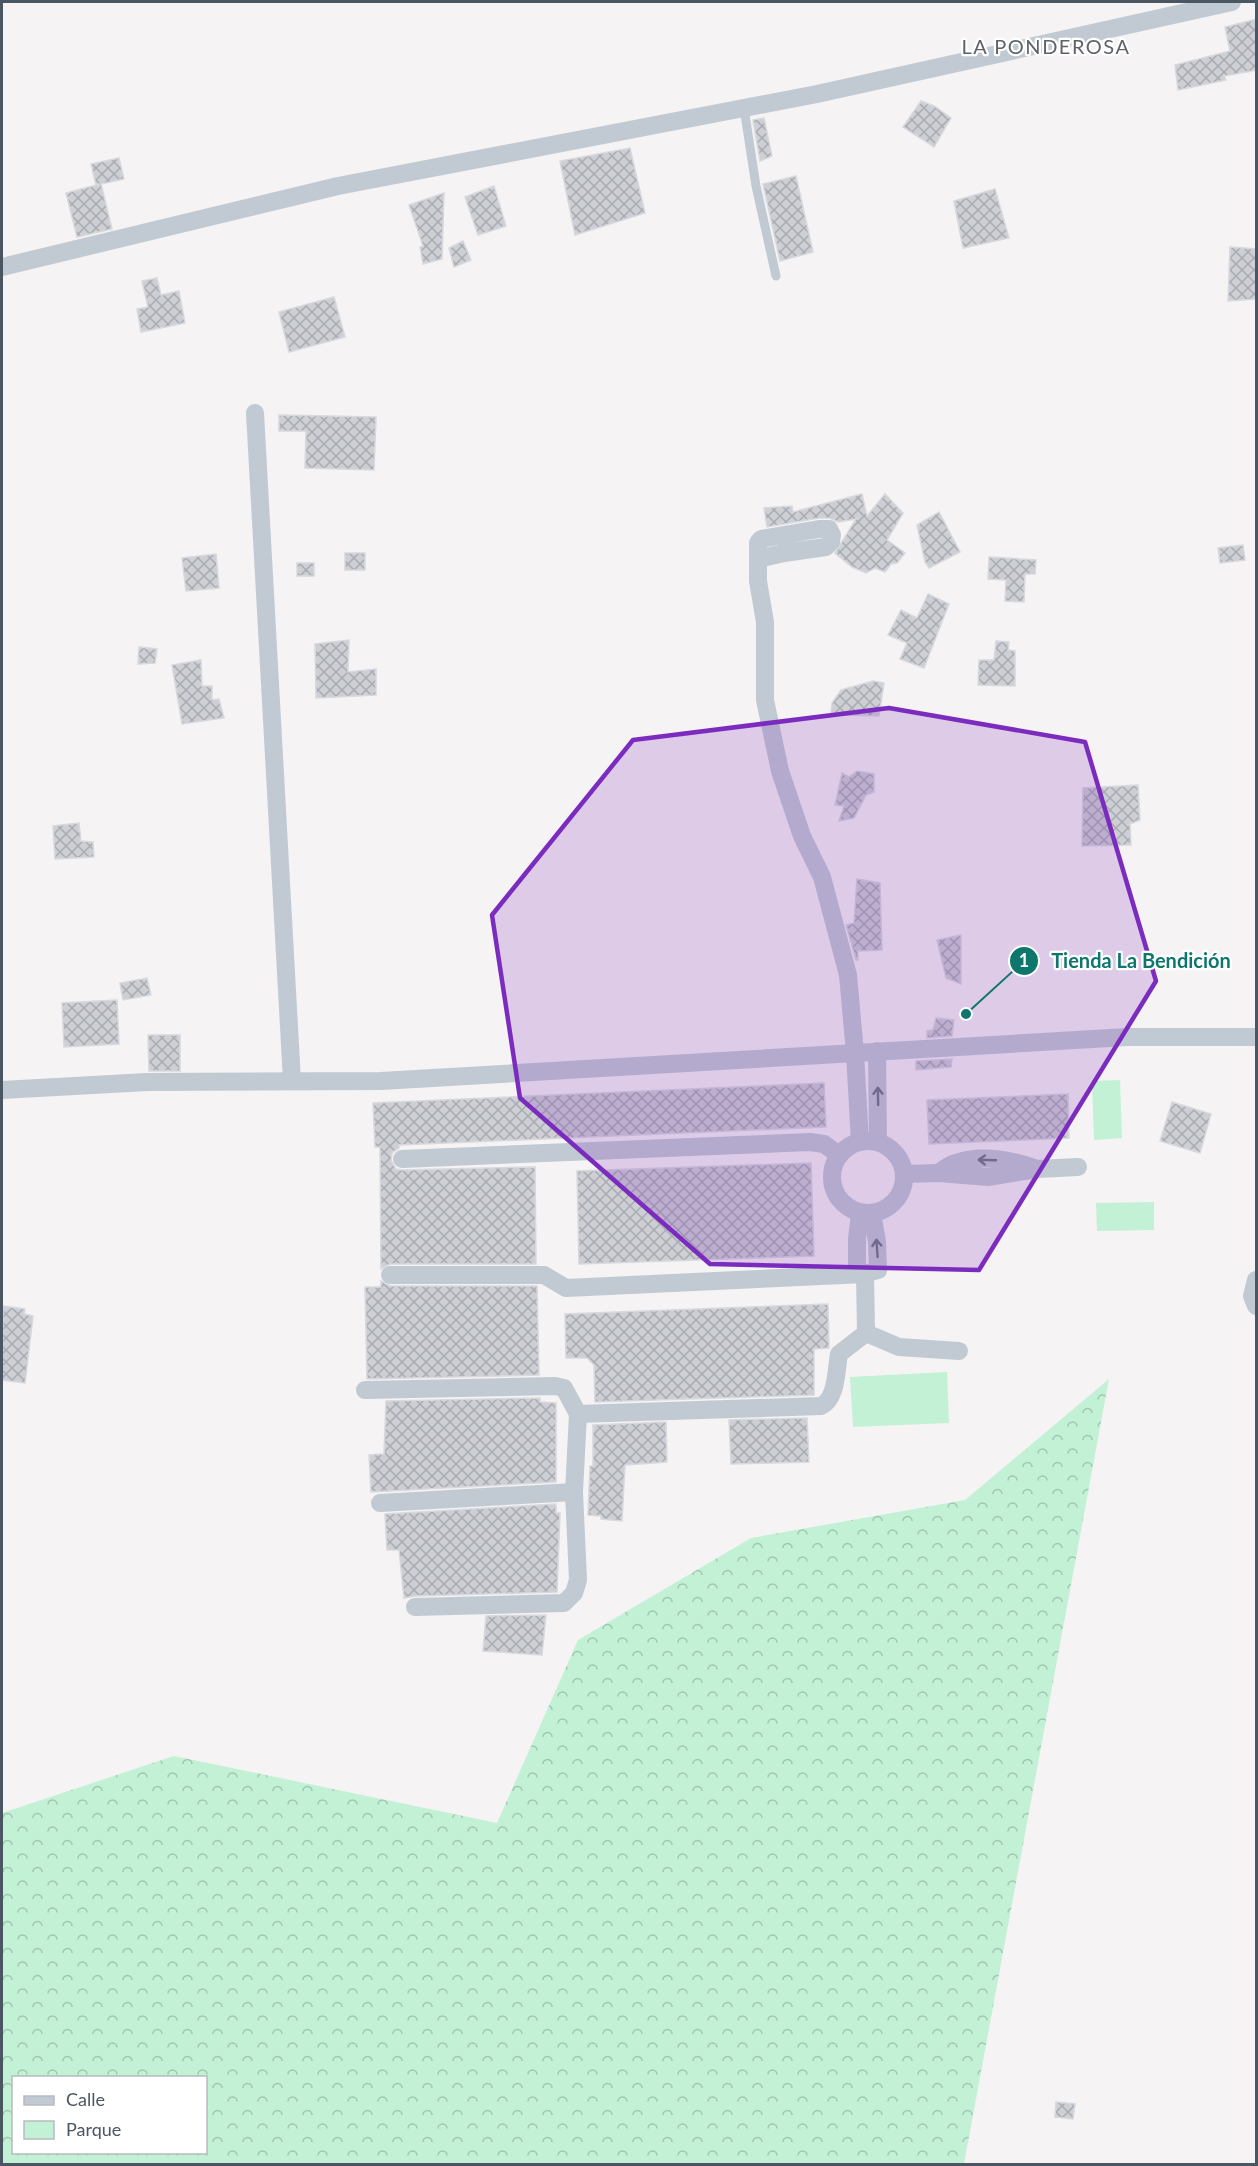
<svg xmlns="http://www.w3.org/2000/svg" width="1258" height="2166" viewBox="0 0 1258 2166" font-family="Lato,sans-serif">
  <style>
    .green { fill: #c3f1d5 }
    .forest { fill: url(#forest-crowns); fill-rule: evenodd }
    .building { fill: url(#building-cross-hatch); stroke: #d7d9de; stroke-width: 1.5 }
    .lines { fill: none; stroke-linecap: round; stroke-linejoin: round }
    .service { stroke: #c1cad2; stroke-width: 9 }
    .minor { stroke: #c1cad2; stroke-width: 18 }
    .oneway { stroke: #6e7983 }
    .marked { fill: #7b2cbf; fill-opacity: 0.2; stroke: #7b2cbf; stroke-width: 4.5; stroke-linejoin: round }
    .labels { text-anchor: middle; stroke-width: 4.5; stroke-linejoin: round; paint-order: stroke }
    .neighbourhood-label { font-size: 20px; letter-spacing: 1.5px; fill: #5f6368; stroke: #fff }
    .leader { fill: none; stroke: #0f766e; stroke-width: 2 }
    .callout-dot { fill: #0f766e; stroke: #fff; stroke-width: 2 }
    .mark-label { font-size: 18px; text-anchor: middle; font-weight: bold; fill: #fff }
    .callout-label { font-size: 20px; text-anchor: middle; font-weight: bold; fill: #0f766e; stroke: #fff; stroke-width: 4.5; stroke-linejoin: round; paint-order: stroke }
  </style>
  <defs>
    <pattern id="forest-crowns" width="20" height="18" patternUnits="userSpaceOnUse" patternTransform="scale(1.5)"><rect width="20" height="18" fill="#c3f1d5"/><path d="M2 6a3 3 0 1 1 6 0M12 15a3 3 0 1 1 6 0" fill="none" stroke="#a0c6b0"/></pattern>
    <pattern id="building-cross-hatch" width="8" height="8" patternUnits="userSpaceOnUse" patternTransform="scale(1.5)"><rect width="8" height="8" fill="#cdcfd5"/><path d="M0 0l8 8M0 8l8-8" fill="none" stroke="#a8abb0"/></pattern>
  </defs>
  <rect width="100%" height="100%" fill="#f5f3f3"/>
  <!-- green -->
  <g class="green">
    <polygon points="1120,1080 1122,1138 1094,1140 1092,1081"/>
    <polygon points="1154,1202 1154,1230 1097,1231 1096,1203"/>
    <polygon points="947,1372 949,1423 853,1427 850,1377"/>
  </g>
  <!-- forest -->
  <path class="forest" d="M1109,1379L964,2164H2V1813L174,1756L497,1823L578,1640L751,1538L965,1500ZM14,2078H206V2152H14Z"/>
  <!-- building -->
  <g class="building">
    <polygon points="1257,19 1257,70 1224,76 1226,80 1178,90 1175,65 1230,51 1225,27"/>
    <polygon points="921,101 934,106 951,118 934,147 903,127"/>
    <polygon points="764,118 772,156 760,161 753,120"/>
    <polygon points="630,148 645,213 575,235 560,161"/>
    <polygon points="119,158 124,179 101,184 112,229 77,237 66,193 100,184 96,185 91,164"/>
    <polygon points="796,176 813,252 780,261 763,184"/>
    <polygon points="494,186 506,226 478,235 465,197"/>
    <polygon points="995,189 1009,238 963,248 954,201"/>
    <polygon points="444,193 442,259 423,264 420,247 423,246 409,205"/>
    <polygon points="463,241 471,260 454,267 449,248"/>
    <polygon points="1230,247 1257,249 1257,299 1228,301"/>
    <polygon points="157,278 161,295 179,291 185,323 141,332 137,309 148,307 142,281"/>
    <polygon points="334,297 345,337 289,352 279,312"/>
    <polygon points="279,415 376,417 374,470 305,468 306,431 279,431"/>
    <polygon points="862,494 867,516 885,494 903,513 887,540 905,553 897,563 891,564 885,572 875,568 866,573 852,567 835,553 856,519 838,522 830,518 819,518 767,527 764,508 792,506 793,512"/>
    <polygon points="939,512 960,552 929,568 925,562 917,525"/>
    <polygon points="1243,545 1245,560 1220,563 1218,548"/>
    <rect x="345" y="553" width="20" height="17"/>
    <polygon points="216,554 219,588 186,591 182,558"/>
    <polygon points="989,557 1036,560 1035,574 1025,574 1024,602 1005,601 1006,580 988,579"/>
    <rect x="297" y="563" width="17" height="13"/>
    <polygon points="928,594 949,604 924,668 900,659 907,643 888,635 901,610 917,618"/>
    <polygon points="349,640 348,672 376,669 376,695 316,698 315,644"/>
    <polygon points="996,641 1009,642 1008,650 1015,651 1015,686 978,685 979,660 994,660"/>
    <polygon points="139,647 157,649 155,663 138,664"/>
    <polygon points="201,660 202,686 212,686 212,700 219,699 224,718 182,724 172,665"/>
    <polygon points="873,681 884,683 879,716 842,715 831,712 832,703 841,690"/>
    <polygon points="857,771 874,774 874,792 866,795 854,818 839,821 844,806 835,805 842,773 849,777"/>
    <polygon points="1138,785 1140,820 1130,824 1131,845 1082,846 1083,788"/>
    <polygon points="79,823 81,841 93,842 94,857 55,859 53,826"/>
    <polygon points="857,879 880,883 882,950 858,951 858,960 856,960 846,925 854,923"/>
    <polygon points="961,935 961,984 946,978 937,940"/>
    <polygon points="147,978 151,995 123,1000 120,983"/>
    <polygon points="117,1000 119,1044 64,1047 62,1003"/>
    <polygon points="936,1018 954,1020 952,1036 927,1038 927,1031 933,1030"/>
    <polygon points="148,1035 180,1035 180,1071 149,1071"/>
    <polygon points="952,1059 951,1067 916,1070 916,1061"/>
    <polygon points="824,1083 826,1127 399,1145 399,1148 392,1153 391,1160 396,1169 402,1170 535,1167 536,1264 390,1264 381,1269 380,1147 375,1147 373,1103"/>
    <polygon points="1068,1094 1069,1138 929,1144 927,1100"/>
    <polygon points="1172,1102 1211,1114 1200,1153 1160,1141"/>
    <polygon points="811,1163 814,1256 579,1264 577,1171"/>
    <polygon points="381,1281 390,1286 537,1286 539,1375 367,1379 365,1287 381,1287"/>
    <polygon points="828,1304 829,1348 814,1349 814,1395 595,1402 594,1365 587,1358 566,1358 565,1314"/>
    <polygon points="3,1306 25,1309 24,1314 33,1316 25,1383 2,1380"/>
    <polygon points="540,1398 540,1402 556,1403 556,1482 371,1492 369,1455 384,1454 386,1401"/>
    <polygon points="807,1418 809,1462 731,1464 729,1420"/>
    <polygon points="666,1422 667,1462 625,1465 622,1521 601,1519 601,1516 588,1515 590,1466 593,1466 593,1425"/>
    <polygon points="556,1504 556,1513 560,1513 557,1592 415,1596 404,1598 399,1550 387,1550 385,1514"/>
    <polygon points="546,1615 542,1655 483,1651 486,1616"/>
    <polygon points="1056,2102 1075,2104 1073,2119 1055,2117"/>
  </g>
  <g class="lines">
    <!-- service -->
    <polyline class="service" points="744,108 756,186 776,276"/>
    <!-- minor -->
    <g class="minor">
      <polyline points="2,267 338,186 817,94 1232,2"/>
      <polyline points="255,413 292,1081"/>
      <polyline points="758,559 784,553 826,547 831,542 832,535 829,529 819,529 761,539 758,543 758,581 765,622 765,700 780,771 802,836 822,877 848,975 855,1053 860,1142"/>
      <polyline points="877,1051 878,1142"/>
      <polyline points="2,1090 147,1082 381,1081 1127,1037 1256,1037"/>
      <circle cx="868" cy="1177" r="36"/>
      <polyline points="402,1159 810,1142 824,1144 839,1155"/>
      <path d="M939,1173C944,1169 950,1164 956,1163C982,1154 1013,1160 1037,1169"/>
      <polyline points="904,1174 939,1173 988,1177 1037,1169 1078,1167"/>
      <polyline points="860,1213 857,1239 857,1271 865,1274"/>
      <polyline points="390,1275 544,1275 566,1288 865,1274 878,1270 877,1242 872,1213"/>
      <polyline points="1256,1280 1252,1296 1256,1306"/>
      <polyline points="866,1333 899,1347 959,1351"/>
      <polyline points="365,1390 555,1386 564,1388 578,1414"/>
      <polyline points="380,1503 574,1492"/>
      <path d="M415,1607L564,1603L574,1593L578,1580L574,1492L578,1414L821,1406C837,1399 836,1370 839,1354L866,1333L865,1274"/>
    </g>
  </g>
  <!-- one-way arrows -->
  <defs><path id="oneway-shaft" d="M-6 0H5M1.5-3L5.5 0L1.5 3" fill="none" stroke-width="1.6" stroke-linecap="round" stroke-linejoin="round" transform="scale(1.5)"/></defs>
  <g class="oneway">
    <use href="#oneway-shaft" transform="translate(878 1096) rotate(-91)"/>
    <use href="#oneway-shaft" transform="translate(987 1160) rotate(-178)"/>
    <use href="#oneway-shaft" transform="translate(877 1248) rotate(-94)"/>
  </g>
  <!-- marked area -->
  <path class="marked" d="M889,708L1085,742L1156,981L979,1270L710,1264L520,1098L492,915L633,740Z"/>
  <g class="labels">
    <!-- neighbourhood labels -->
    <g class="neighbourhood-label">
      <text x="1046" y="54">LA PONDEROSA</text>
    </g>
  </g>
  <!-- callouts -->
  <path class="leader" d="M966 1014L1024 961"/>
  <g class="callout-dot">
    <circle cx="966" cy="1014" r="6"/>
    <circle cx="1024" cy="961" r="15"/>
  </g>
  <g class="mark-label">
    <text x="1024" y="967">1</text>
  </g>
  <g class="callout-label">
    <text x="1141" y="968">Tienda La Bendición</text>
  </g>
  <!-- border -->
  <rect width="1258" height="2166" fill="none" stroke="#4a5661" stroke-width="6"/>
  <!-- legend -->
  <rect x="12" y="2076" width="195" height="78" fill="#ffffff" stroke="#b7bbc0" stroke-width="1.5"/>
  <rect x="24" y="2096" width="30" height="9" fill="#c1cad2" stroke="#b7bbc0" stroke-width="1.5"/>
  <text x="66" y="2106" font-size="18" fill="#4a5661">Calle</text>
  <rect x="24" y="2121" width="30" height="18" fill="#c3f1d5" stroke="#b7bbc0" stroke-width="1.5"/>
  <text x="66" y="2136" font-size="18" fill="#4a5661">Parque</text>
</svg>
